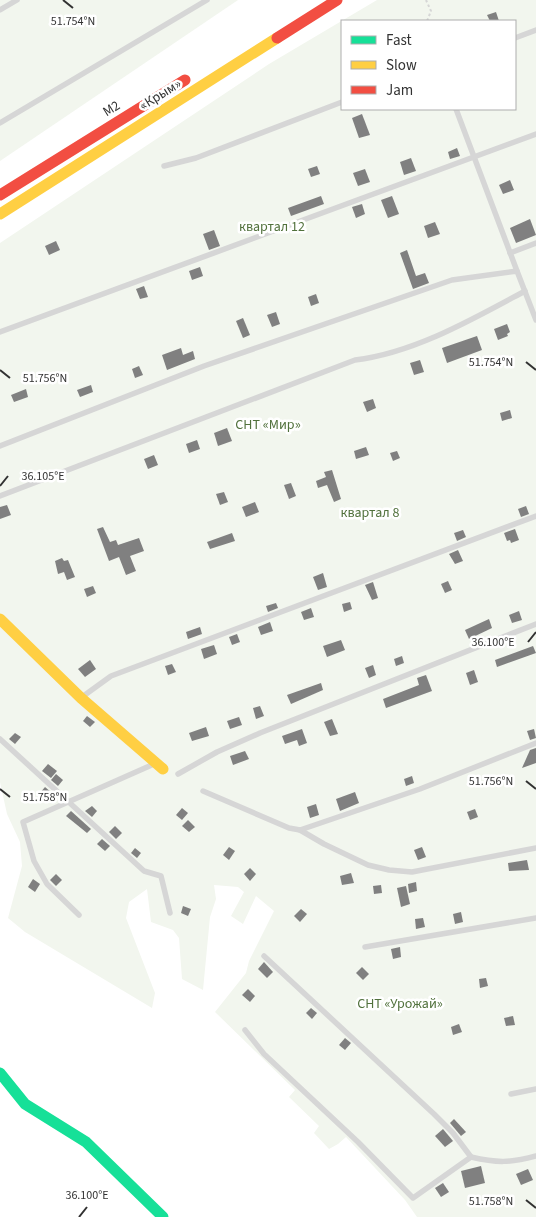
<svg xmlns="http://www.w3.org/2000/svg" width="536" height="1217" viewBox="0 0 536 1217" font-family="'Source Sans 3',sans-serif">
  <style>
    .green { fill: #f2f6ee; fill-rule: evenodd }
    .building { fill: #808080 }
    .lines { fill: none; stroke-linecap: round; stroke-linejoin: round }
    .path { stroke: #d6d6d6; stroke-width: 2; stroke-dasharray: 2.5 2.5; stroke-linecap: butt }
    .lane { stroke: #d6d6d6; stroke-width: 5.5 }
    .fast { stroke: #16e098; stroke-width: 11 }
    .slow { stroke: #ffcf43; stroke-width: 11 }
    .jam { stroke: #f24e42; stroke-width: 11 }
    .ticks { fill: none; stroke: #323232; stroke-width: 2 }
    .labels { text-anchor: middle; stroke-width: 5; stroke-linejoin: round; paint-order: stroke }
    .street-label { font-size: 14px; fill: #323232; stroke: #fff }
    .park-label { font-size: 14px; fill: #51713c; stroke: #fff }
    .ticks-label { font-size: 12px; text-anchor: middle; fill: #323232; stroke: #fff; stroke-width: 5; stroke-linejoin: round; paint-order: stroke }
  </style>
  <rect width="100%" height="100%" fill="#fff"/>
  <!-- green -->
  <g class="green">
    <polygon points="0,0 238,0 0,161"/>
    <path d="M377,0H536V1217H417L405,1200L346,1137L338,1144L329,1149L314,1133L319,1126L289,1097L295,1090L215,1012L246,973L249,961L274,911L256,896L243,924L231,916L244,892L238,887L214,885L216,899L210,917L203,990L182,979L179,938L173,930L151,922L147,889L129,902L126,918L155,993L152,1008L25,932L8,918L22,866L20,842L7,814L0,782V243L269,64ZM342,21H515V109H342Z"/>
  </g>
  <!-- building -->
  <g class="building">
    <polygon points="496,12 499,21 490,21 487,15"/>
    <polygon points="362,114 370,135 359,138 352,118"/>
    <polygon points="457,148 460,156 450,159 448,152"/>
    <polygon points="411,158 416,171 404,175 400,162"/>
    <polygon points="317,166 320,174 311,177 308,169"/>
    <polygon points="365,169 370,182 358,186 353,173"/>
    <polygon points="510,180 514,190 503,194 499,185"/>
    <polygon points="321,196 324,204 291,216 288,208"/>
    <polygon points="392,196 399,214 388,218 381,200"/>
    <polygon points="362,204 365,214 356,218 352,207"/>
    <polygon points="530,219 536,235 516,243 510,228"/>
    <polygon points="435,222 440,234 428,238 424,226"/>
    <polygon points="214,230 220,246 209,250 203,234"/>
    <polygon points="56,241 60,250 49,255 45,246"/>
    <polygon points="407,250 416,276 425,273 429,283 413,289 400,253"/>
    <polygon points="200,267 203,276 192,280 189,271"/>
    <polygon points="144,286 148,297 140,299 136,289"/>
    <polygon points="316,294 319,303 311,306 308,297"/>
    <polygon points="276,312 280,324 272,327 267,315"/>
    <polygon points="243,318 250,335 243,338 236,321"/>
    <polygon points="507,324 510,332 507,334 508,336 498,340 494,329"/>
    <polygon points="477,336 482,350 447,363 442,348"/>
    <polygon points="181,348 183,355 193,351 195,359 167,370 162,355"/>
    <polygon points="420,360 424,372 414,375 410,363"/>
    <polygon points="139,366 143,375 135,378 132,369"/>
    <polygon points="91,385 93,392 80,397 77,390"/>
    <polygon points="26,389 28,397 14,402 11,395"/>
    <polygon points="373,399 376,408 367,412 363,402"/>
    <polygon points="510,410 512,418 502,421 500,413"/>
    <polygon points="227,428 232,441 218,446 214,433"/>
    <polygon points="197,440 200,449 189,453 186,444"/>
    <polygon points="366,447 369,455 356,459 354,451"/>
    <polygon points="397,451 400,458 393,461 390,453"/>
    <polygon points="154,455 158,465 148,469 144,459"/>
    <polygon points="332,470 341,499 334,502 327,485 318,488 316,481 326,477 324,472"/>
    <polygon points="291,483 296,496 289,499 284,485"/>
    <polygon points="224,492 228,502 220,505 216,494"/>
    <polygon points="255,502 259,512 246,517 242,507"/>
    <polygon points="7,505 11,515 0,519 0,507"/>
    <polygon points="526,506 529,514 521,517 518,509"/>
    <polygon points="103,527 110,542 116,540 118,545 139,538 144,551 130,556 136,571 126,575 119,557 109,561 97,529"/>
    <polygon points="515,529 519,540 511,543 510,540 507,541 504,533"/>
    <polygon points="463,530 466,537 457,541 454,533"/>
    <polygon points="232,533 235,541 210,549 207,542"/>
    <polygon points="458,550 463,561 455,564 449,554"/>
    <polygon points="62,558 64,561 68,560 75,577 67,580 64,572 58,574 55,561"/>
    <polygon points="323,573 327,587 318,590 313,577"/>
    <polygon points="448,581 452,590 445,593 441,584"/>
    <polygon points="373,582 378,598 372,600 365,585"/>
    <polygon points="93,586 96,593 87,597 84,589"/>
    <polygon points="350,602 352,609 344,612 342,604"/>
    <polygon points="276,603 278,608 268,612 266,606"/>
    <polygon points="311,608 314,617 304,620 301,612"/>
    <polygon points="519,611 522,620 512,623 509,615"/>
    <polygon points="489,619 492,628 469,639 465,630"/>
    <polygon points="270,622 273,631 261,635 258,627"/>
    <polygon points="200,627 202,634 188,639 186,632"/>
    <polygon points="237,634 240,642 232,645 229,637"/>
    <polygon points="341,640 345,650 327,657 323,646"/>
    <polygon points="214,645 217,654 204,659 201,649"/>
    <polygon points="533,646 536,653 497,667 495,660"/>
    <polygon points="402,656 404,663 396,666 394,659"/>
    <polygon points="90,660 96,669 85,677 78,669"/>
    <polygon points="172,664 176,672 168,675 165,666"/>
    <polygon points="373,665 376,675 369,678 365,668"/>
    <polygon points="474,670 478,682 470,685 466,673"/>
    <polygon points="426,675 432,691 386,708 383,699 419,685 417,678"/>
    <polygon points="321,683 323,690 291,704 287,695"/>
    <polygon points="260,706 264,716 256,719 253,708"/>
    <polygon points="87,716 95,722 90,727 83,721"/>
    <polygon points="239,717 242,725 230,729 227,721"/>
    <polygon points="332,719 338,734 330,736 324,722"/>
    <polygon points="206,727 209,736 192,741 189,733"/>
    <polygon points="302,729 307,743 299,746 297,740 285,744 282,736"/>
    <polygon points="534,729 536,738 530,740 527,731"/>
    <polygon points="15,733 21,737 15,744 9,739"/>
    <polygon points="536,748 536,763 522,768 530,750"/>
    <polygon points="245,751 249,759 233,765 230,756"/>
    <polygon points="48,764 57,771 51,778 42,771"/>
    <polygon points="56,774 63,780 58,786 51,780"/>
    <polygon points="412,776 414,783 406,786 404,779"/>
    <polygon points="45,787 52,793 46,799 40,793"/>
    <polygon points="355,792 359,803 340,811 336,799"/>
    <polygon points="316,804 319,815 310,818 307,807"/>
    <polygon points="92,806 97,811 92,817 85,811"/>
    <polygon points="182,808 188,813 182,820 176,815"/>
    <polygon points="475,809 478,817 470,820 467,812"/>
    <polygon points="71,811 91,829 87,833 66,816"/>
    <polygon points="188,820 195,827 189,832 182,826"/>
    <polygon points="115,826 122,833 116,839 109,832"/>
    <polygon points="102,839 110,846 105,851 97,844"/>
    <polygon points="229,847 235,851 229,860 223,855"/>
    <polygon points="422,847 426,857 418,860 414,850"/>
    <polygon points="135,848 141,853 137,858 131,853"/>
    <polygon points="527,860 529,870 509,871 508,863"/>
    <polygon points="250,868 256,874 250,881 244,874"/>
    <polygon points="351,873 354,883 342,885 340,876"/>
    <polygon points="56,874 62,880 56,886 50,880"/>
    <polygon points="33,879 40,884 35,892 28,887"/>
    <polygon points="416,882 417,891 409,893 408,884"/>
    <polygon points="381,885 382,893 374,894 373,886"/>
    <polygon points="406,886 410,904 401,907 397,888"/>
    <polygon points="183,906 191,909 188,916 181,913"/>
    <polygon points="301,909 307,914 300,922 294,916"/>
    <polygon points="461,912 463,922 455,924 453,914"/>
    <polygon points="423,918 425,927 416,929 415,919"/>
    <polygon points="400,947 401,957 393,959 391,949"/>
    <polygon points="264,962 273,972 267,978 258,969"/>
    <polygon points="362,967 369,974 363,980 356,973"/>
    <polygon points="486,978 488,986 480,988 479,979"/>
    <polygon points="248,989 255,996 250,1002 242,995"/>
    <polygon points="311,1008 317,1013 312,1019 306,1013"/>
    <polygon points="513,1016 515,1025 506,1026 504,1018"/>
    <polygon points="459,1024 462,1032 453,1035 451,1027"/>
    <polygon points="345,1038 351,1043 345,1050 339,1045"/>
    <polygon points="454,1119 466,1132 461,1136 450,1123"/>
    <polygon points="443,1129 453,1141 445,1147 435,1136"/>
    <polygon points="481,1166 485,1183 465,1188 461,1171"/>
    <polygon points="528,1169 533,1180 521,1185 516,1174"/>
    <polygon points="443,1183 449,1192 441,1197 435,1188"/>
  </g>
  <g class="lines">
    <!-- path -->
    <polyline class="path" points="426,0 431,11 427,21"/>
    <!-- lane -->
    <g class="lane">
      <polyline points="0,10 17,0"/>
      <polyline points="515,38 536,30"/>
      <polyline points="456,109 517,271"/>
      <polyline points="0,123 207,0"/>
      <polyline points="164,166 196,158 342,102"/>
      <polyline points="510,253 536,243"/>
      <polyline points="0,332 536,134"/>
      <polyline points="0,446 204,366 452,280 517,271 536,320"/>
      <path d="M0,496L355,360C414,353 473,319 525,291"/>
      <polyline points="82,697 111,676 536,516"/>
      <polyline points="0,739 144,871 161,876 170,913"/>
      <polyline points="178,774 217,752 260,733 536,624"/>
      <polyline points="203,791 289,828 300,830 324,844 368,865 389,870 412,872 536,848"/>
      <polyline points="300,830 420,789 536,743"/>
      <polyline points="79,915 47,884 34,861 23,822 154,764"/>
      <polyline points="365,947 536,918"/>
      <polyline points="264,956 434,1114 453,1133 471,1157"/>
      <path d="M245,1030L264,1054L358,1142L413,1198L471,1157C497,1163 510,1163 536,1156"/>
      <polyline points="511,1094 536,1089"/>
    </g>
    <!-- fast -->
    <polyline class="fast" points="0,1073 25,1104 86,1142 163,1217"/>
    <!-- slow -->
    <g class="slow">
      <polyline points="0,214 277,38"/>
      <polyline points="0,619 81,698 163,769"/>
    </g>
    <!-- jam -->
    <g class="jam">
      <polyline points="277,38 337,0"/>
      <polyline points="0,195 185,80"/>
    </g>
  </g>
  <!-- ticks -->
  <path class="ticks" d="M63,0L73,8M526,362L536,370M0,370L10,378M0,486L8,476M528,642L536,632M526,781L536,789M0,789L10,797M526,1200L536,1208M79,1217L87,1207"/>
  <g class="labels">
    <!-- street labels -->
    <g class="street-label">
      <text transform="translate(160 94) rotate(-32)" y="5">«Крым»</text>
      <text transform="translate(111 108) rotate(-32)" y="5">М2</text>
    </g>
    <!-- park labels -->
    <g class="park-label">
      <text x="272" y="231">квартал 12</text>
      <text x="268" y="429">СНТ «Мир»</text>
      <text x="370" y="517">квартал 8</text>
      <text x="400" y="1008">СНТ «Урожай»</text>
    </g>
  </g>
  <g class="ticks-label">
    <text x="73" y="25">51.754°N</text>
    <text x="491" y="366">51.754°N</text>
    <text x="45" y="382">51.756°N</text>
    <text x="43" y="480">36.105°E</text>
    <text x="493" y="646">36.100°E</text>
    <text x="491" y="785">51.756°N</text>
    <text x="45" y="801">51.758°N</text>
    <text x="87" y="1199">36.100°E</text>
    <text x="491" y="1205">51.758°N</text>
  </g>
  <!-- legend -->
  <rect x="341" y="20" width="175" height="90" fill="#ffffff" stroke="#adadad"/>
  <rect x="351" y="36" width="25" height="8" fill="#16e098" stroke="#adadad"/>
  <text x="386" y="45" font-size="15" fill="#323232">Fast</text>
  <rect x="351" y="61" width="25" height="8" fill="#ffcf43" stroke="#adadad"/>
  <text x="386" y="70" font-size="15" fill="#323232">Slow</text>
  <rect x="351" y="86" width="25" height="8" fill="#f24e42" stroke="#adadad"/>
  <text x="386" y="95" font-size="15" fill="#323232">Jam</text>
</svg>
